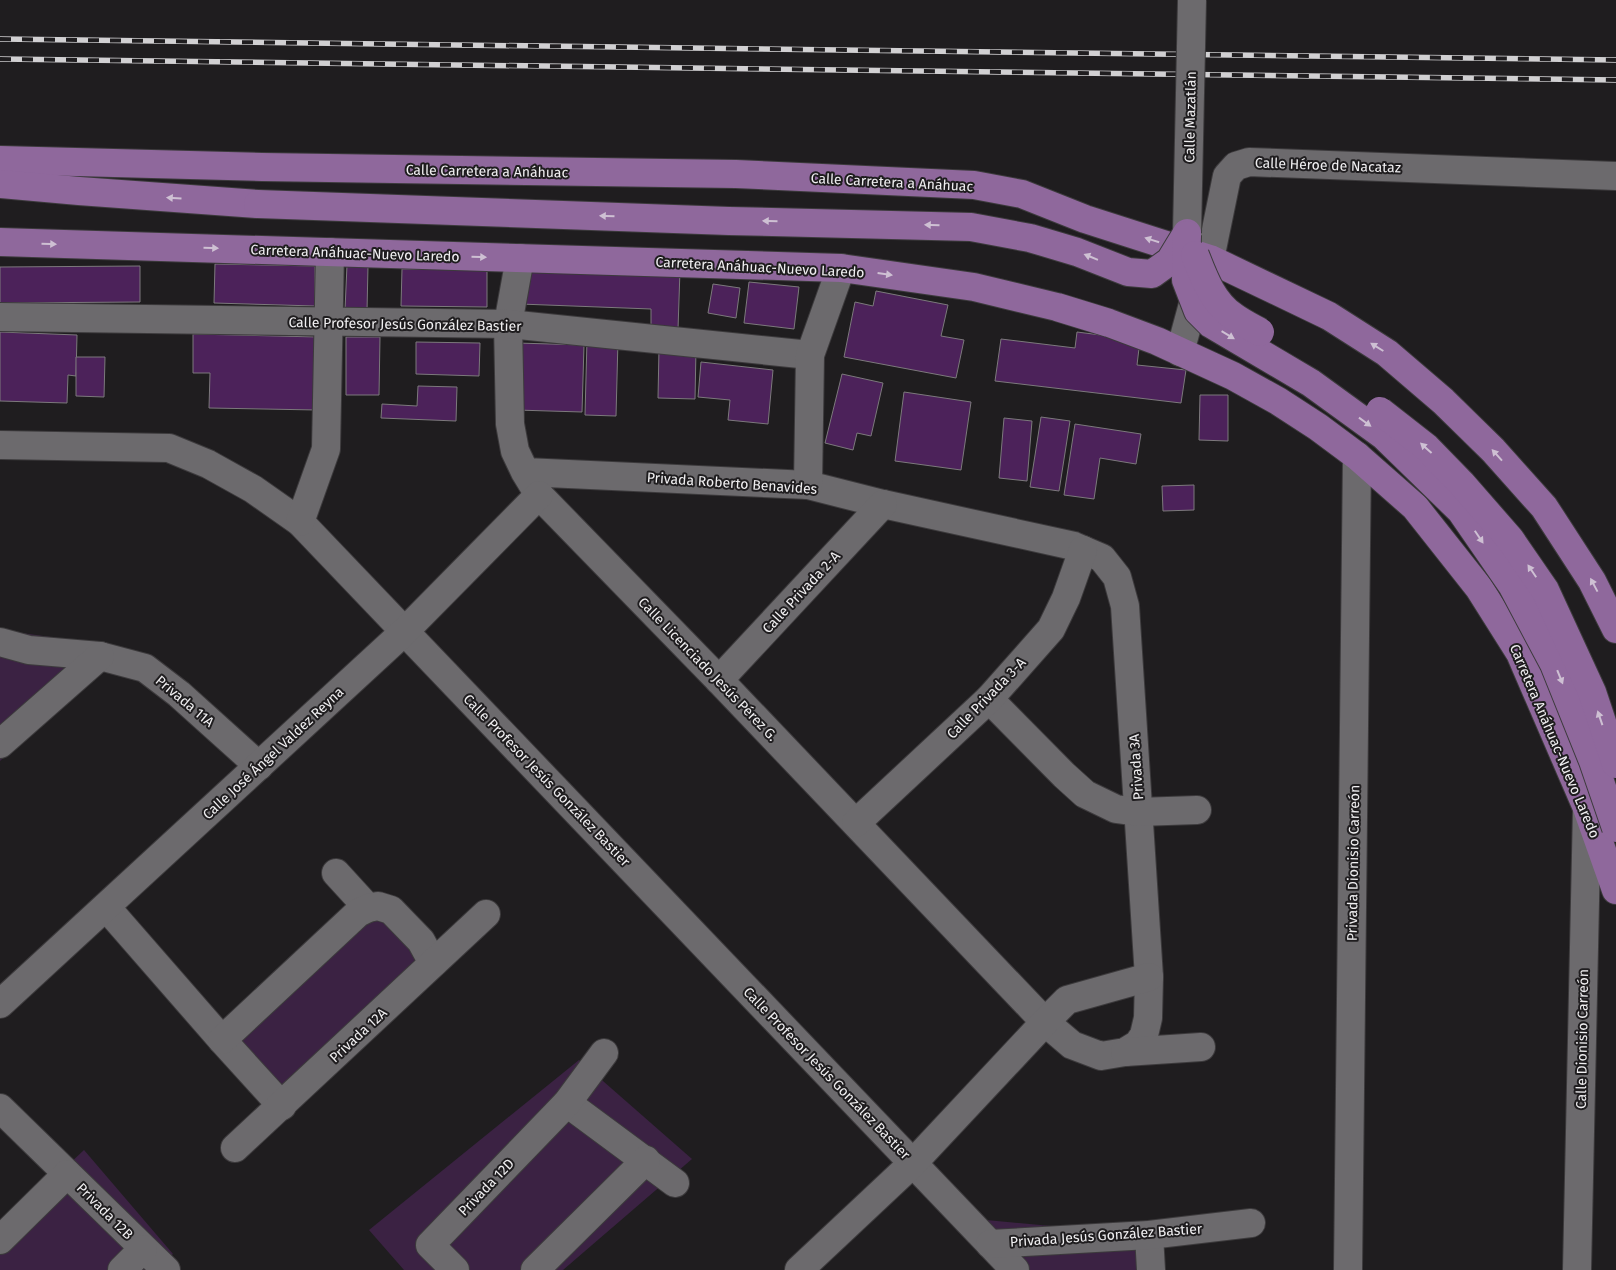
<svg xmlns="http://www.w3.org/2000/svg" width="1616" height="1270" viewBox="0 0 1616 1270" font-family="'Fira Sans',sans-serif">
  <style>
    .green { fill: #3b2243 }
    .building { fill: #4c225a; stroke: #7c797c }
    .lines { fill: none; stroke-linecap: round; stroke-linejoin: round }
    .minor-casing { stroke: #3c3a3c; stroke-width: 30 }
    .major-casing { stroke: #3c3a3c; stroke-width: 30 }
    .minor { stroke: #6c6a6d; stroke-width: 28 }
    .major { stroke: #8f689c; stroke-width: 28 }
    .rail-casing { stroke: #d1d0d2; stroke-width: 5.5 }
    .rail { stroke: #1f1d1f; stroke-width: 4; stroke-dasharray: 11; stroke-linecap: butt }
    .minor-bridge-casing { stroke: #3c3a3c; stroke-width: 30; stroke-linecap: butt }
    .major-bridge-casing { stroke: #3c3a3c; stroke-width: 30; stroke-linecap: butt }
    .minor-bridge { stroke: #6c6a6d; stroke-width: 28 }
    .major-bridge { stroke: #8f689c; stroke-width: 28 }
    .oneway { fill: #cec0d3 }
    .labels { text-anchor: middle; stroke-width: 4; stroke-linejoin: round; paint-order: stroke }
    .street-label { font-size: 14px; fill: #f0eff1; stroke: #1f1d1f }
  </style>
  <rect width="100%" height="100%" fill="#1f1d1f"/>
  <!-- green -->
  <g class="green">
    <polygon points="0,630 123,647 0,761"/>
    <polygon points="378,914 421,955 282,1086 235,1042"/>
    <polygon points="579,1060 692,1159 563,1270 404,1270 369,1230"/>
    <polygon points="84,1150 173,1254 155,1270 0,1270 0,1229"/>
    <polygon points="965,1218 1149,1235 1151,1270 1014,1270"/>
  </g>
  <!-- building -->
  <g class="building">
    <polygon points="215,264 315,266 315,306 214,303"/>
    <polygon points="347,265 368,266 367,311 345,310"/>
    <polygon points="521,265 680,270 678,329 651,328 651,309 520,304"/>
    <polygon points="140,266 140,302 0,303 0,267"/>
    <polygon points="402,269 487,270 487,307 401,306"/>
    <polygon points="749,282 799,287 794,329 744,323"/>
    <polygon points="713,284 740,288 736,318 708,313"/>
    <polygon points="876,291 948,305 941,336 964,340 956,378 844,357 855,302 873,306"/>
    <polygon points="0,332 77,335 76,376 68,375 67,403 0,401"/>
    <polygon points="1077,332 1140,340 1137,365 1186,370 1181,403 995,381 1001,339 1075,348"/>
    <polygon points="193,334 318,337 317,410 209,408 210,373 193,373"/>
    <polygon points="346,337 380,337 379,395 346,395"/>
    <polygon points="587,340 618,340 616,416 585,415"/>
    <polygon points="416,342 480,343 479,376 416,374"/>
    <polygon points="517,343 584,345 582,412 516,410"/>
    <polygon points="659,349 696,349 695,399 658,398"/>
    <polygon points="76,357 105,357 104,397 76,396"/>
    <polygon points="701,362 773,370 768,424 728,420 730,400 698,397"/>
    <polygon points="842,374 883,383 871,436 857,433 853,450 825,443"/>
    <polygon points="418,386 457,387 456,421 381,418 382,404 417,406"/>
    <polygon points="904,392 971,402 961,470 895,461"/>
    <polygon points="1200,395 1228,395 1228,441 1199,440"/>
    <polygon points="1041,417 1070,421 1059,491 1030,487"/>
    <polygon points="1004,418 1032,421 1027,481 999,478"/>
    <polygon points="1075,424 1141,434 1136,464 1100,458 1094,499 1064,495"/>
    <polygon points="1194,485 1194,510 1163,511 1162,486"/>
  </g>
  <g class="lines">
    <defs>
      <g id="minor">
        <polyline points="520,258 508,324 510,424 515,451 525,472 539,495 719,680 1045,1022 1072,1045 1101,1056 1125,1052 1138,1044 1144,1035 1148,1018 1149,977 1125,606 1117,577 1102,558 1074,546 883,504 808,485 525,472"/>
        <polyline points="0,317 508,324 810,355"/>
        <polyline points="1180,352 1199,282 1210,259 1227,176 1236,166 1249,162 1616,176"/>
        <polyline points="0,445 169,448 208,464 253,489 300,522 1015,1270"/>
        <polyline points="808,485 810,355 841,268"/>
        <polyline points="300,522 326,449 330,252"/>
        <polyline points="0,642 29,650 100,656 145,668 179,694 259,766"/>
        <polyline points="719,680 883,504"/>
        <polyline points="989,699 1064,775 1085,794 1116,809 1138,812 1197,810"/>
        <polyline points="0,744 100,656"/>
        <polyline points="856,823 989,699 1051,629 1066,598 1083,550"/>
        <polyline points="336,873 368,908"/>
        <polyline points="106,907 222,1040 282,1106"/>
        <polyline points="0,1004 405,631 539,495"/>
        <polyline points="222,1040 358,913 368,908 378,906 391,910 421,941 433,963"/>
        <polyline points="1125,1052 1201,1047"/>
        <polyline points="567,1103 675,1183"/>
        <polyline points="0,1108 166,1270"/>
        <polyline points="235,1148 486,914"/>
        <polyline points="1149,1235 1151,1270"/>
        <polyline points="0,1240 67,1174"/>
        <polyline points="990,1244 1149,1235 1251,1223"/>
        <polyline points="122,1270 143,1249"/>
        <polyline points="455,1270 430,1245 567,1103 604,1053"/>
        <polyline points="535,1270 646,1160"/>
        <polyline points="799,1270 913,1163 1045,1022 1067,1000 1149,977"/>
        <polyline points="1348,1270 1357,456"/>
        <polyline points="1577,1270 1587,809"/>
      </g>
      <g id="major">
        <polyline points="0,160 262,167 736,174 974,185 1022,194 1085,219 1210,259 1329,316 1387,353 1443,401 1493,450 1544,507 1592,581 1616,629"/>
        <polyline points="0,184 79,191 258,204"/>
        <polyline points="0,242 841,268 974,287 1057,307 1109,323 1157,341 1233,376 1278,401 1318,427 1357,456 1415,507 1479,588 1520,653 1587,808 1616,890"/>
      </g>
    </defs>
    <!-- minor casing -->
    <use href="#minor" class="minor-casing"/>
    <!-- major casing -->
    <use href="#major" class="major-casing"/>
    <!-- minor -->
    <use href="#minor" class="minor"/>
    <!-- major -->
    <use href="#major" class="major"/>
    <defs>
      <g id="rail">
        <polyline points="0,39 1616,60"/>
        <polyline points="0,59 1616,80"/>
      </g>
    </defs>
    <!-- rail casing -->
    <use href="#rail" class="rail-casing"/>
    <!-- rail -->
    <use href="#rail" class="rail"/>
    <defs>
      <polyline id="minor-bridge" points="1187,233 1192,0"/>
      <g id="major-bridge">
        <polyline points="258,204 729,221 971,227 1030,238 1077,252 1128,272 1152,274 1170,261 1187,233"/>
        <polyline points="1187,235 1186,280 1198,311 1211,324 1311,383 1384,436 1461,511 1512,585 1554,664 1593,761 1616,828"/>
        <path d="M1195,255C1204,278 1212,301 1233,316C1241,322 1251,327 1260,332"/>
        <polyline points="1380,411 1426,447 1462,484 1510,539 1545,590 1592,692 1616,764"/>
      </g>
    </defs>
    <!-- minor-bridge casing -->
    <use href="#minor-bridge" class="minor-bridge-casing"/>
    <!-- major-bridge casing -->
    <use href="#major-bridge" class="major-bridge-casing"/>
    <!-- minor-bridge -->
    <use href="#minor-bridge" class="minor-bridge"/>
    <!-- major-bridge -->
    <use href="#major-bridge" class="major-bridge"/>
  </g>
  <!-- one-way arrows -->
  <defs><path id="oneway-solid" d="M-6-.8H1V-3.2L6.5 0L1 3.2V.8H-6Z" transform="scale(1.25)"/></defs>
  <g class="oneway">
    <use href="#oneway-solid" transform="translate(174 198) rotate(-176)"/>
    <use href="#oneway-solid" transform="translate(607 216) rotate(-178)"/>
    <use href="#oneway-solid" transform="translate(770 221) rotate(-179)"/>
    <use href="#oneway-solid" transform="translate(932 225) rotate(-178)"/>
    <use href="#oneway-solid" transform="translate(1152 240) rotate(-162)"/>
    <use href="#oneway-solid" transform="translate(49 244) rotate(2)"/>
    <use href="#oneway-solid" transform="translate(211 248) rotate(2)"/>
    <use href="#oneway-solid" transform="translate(479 257) rotate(2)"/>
    <use href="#oneway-solid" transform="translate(1091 257) rotate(-158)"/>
    <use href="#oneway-solid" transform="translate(885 274) rotate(8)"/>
    <use href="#oneway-solid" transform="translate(1228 335) rotate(31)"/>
    <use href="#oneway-solid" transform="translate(1377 347) rotate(-148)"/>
    <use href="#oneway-solid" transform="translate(1365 422) rotate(36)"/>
    <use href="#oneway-solid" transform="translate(1426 448) rotate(-138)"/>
    <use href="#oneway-solid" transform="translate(1497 455) rotate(-132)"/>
    <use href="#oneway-solid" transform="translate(1479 537) rotate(56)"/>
    <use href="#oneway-solid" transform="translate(1532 571) rotate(-124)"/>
    <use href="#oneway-solid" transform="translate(1594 585) rotate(-118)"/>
    <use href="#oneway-solid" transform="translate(1560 677) rotate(68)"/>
    <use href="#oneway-solid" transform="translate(1600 718) rotate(-109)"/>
  </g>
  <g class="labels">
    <!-- street labels -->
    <g class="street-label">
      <text transform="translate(1190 117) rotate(-89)" y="5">Calle Mazatlán</text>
      <text transform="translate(1328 165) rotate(2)" y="5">Calle Héroe de Nacataz</text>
      <text transform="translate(487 171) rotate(1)" y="5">Calle Carretera a Anáhuac</text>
      <text transform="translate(892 182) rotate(3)" y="5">Calle Carretera a Anáhuac</text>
      <text transform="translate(355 253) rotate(2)" y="5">Carretera Anáhuac-Nuevo Laredo</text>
      <text transform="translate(760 267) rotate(3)" y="5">Carretera Anáhuac-Nuevo Laredo</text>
      <text transform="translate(405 324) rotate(1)" y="5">Calle Profesor Jesús González Bastier</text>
      <text transform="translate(732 483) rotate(4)" y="5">Privada Roberto Benavides</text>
      <text transform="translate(801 592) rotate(-47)" y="5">Calle Privada 2-A</text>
      <text transform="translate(708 669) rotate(46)" y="5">Calle Licenciado Jesús Pérez G.</text>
      <text transform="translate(986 698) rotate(-46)" y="5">Calle Privada 3-A</text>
      <text transform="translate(185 701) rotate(40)" y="5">Privada 11A</text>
      <text transform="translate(1555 741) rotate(67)" y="5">Carretera Anáhuac-Nuevo Laredo</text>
      <text transform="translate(273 753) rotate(-43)" y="5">Calle José Ángel Valdez Reyna</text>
      <text transform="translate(1136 767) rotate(-94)" y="5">Privada 3A</text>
      <text transform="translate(547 780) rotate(46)" y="5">Calle Profesor Jesús González Bastier</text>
      <text transform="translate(1353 863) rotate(-89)" y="5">Privada Dionisio Carreón</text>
      <text transform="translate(358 1035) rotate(-43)" y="5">Privada 12A</text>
      <text transform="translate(1582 1039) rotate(-89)" y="5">Calle Dionisio Carreón</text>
      <text transform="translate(827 1073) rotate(46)" y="5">Calle Profesor Jesús González Bastier</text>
      <text transform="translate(486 1187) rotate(-46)" y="5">Privada 12D</text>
      <text transform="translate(105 1211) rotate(45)" y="5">Privada 12B</text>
      <text transform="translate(1106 1235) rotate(-4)" y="5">Privada Jesús González Bastier</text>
    </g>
  </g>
</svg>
